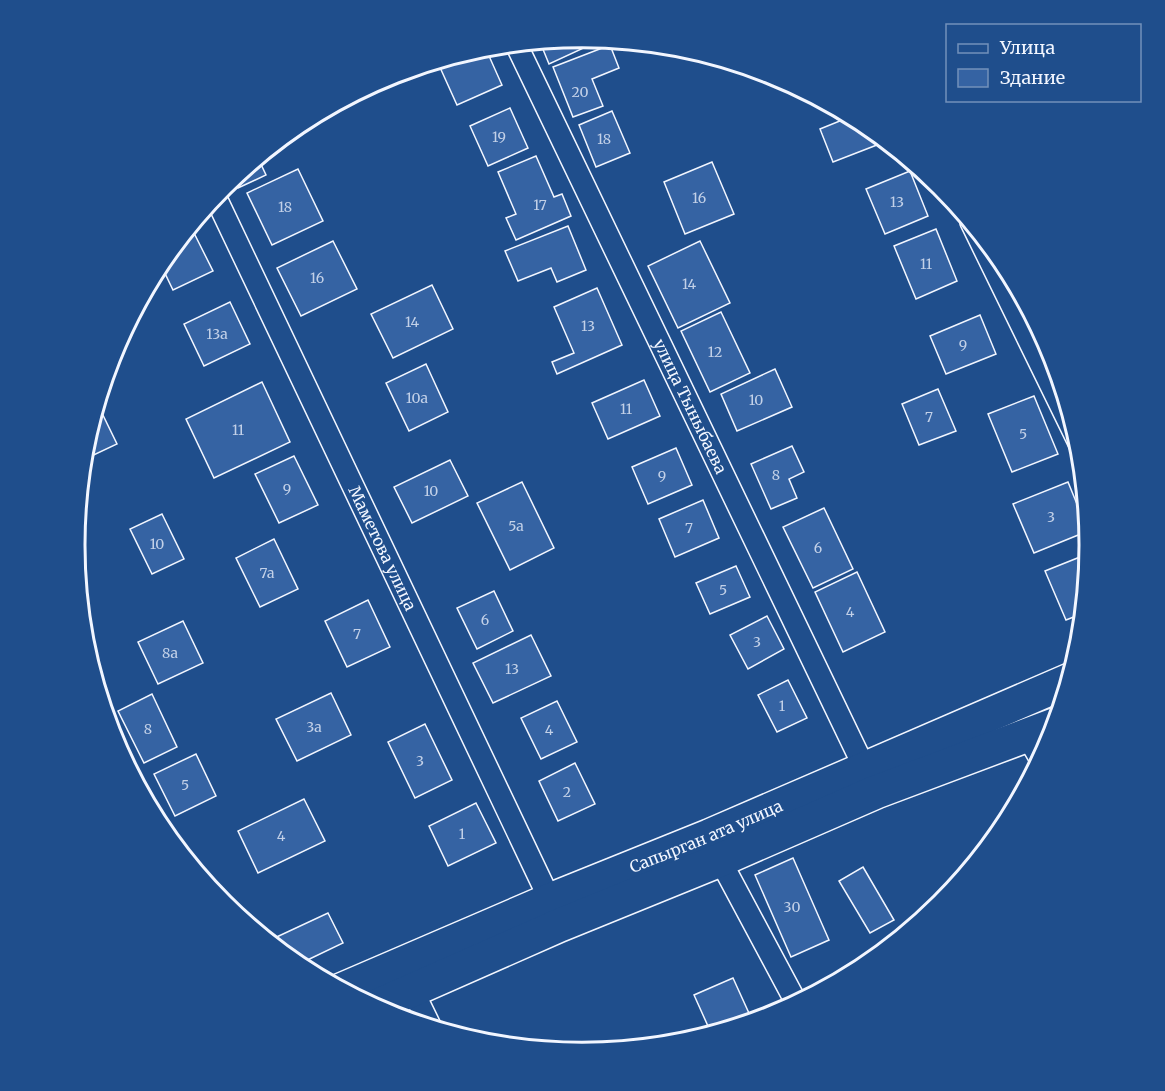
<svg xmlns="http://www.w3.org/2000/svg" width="1165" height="1091" viewBox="0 0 1165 1091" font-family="Merriweather,serif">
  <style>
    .building { fill: #3563a3; stroke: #f2f6ff; stroke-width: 1.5 }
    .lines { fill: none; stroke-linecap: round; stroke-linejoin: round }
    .street-casing { stroke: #f2f6ff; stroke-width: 24 }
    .primary-casing { stroke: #f2f6ff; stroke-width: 36 }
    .street { stroke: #1f4e8c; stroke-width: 21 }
    .primary { stroke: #1f4e8c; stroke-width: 33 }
    .labels { text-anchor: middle; stroke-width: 4.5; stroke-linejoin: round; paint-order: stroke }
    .number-label { font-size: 14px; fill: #c3d1e8 }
    .street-label { font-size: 16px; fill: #f2f6ff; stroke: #1f4e8c }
    .rim { fill: none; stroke: #f2f6ff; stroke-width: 3 }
  </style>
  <rect width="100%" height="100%" fill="#1f4e8c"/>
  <!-- building -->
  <g class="building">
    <polygon points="584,38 588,46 549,64 540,42"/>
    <polygon points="610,45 619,68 592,79 603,106 573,117 553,67"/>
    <polygon points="485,47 502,85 457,105 438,63"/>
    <polygon points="510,108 528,148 488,166 470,126"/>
    <polygon points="612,111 630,153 596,167 579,125"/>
    <polygon points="852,116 865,123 878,134 882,143 833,162 820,129"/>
    <polygon points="536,156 554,197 562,194 571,216 516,240 506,218 516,214 498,172"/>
    <polygon points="258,158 266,175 238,188 233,178"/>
    <polygon points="712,162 734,214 685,234 664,182"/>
    <polygon points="298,169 323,221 272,245 247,193"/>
    <polygon points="910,171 928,216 885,234 866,189"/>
    <polygon points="568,226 586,270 557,282 551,268 518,281 505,251"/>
    <polygon points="192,229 213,271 173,290 160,263 186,231"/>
    <polygon points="936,229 957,281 916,299 894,246"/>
    <polygon points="333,241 357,289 301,316 277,268"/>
    <polygon points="700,241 730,303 678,328 648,266"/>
    <polygon points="432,285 453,329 393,358 371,314"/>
    <polygon points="597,288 622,345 557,374 552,362 574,353 554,307"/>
    <polygon points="230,302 250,344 204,366 184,324"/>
    <polygon points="721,312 750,373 710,392 681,331"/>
    <polygon points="980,315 996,354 946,374 930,336"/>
    <polygon points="426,364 448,412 409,431 386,383"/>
    <polygon points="775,369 792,407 737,431 721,394"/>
    <polygon points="644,380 660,416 608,439 592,403"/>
    <polygon points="262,382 290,442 214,478 186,419"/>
    <polygon points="938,389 956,431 919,445 902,404"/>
    <polygon points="1034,396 1058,454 1012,472 988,414"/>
    <polygon points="99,407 117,444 83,460 84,446 96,409"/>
    <polygon points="792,446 804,472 789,479 797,498 771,509 751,464"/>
    <polygon points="676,448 692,485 648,504 632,467"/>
    <polygon points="294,456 318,505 279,523 255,474"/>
    <polygon points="450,460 468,496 412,523 394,487"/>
    <polygon points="522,482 554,548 510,570 477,503"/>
    <polygon points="1068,482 1088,531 1034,553 1013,504"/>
    <polygon points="703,500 719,538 675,557 659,519"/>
    <polygon points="824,508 853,569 813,588 783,527"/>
    <polygon points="162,514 184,559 152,574 130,529"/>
    <polygon points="274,539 298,589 260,607 236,558"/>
    <polygon points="1090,553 1084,613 1066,620 1045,571"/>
    <polygon points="736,566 750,597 710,614 696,583"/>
    <polygon points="857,572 885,632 843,652 815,592"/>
    <polygon points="494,591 513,631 477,649 457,608"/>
    <polygon points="368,600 390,647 347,667 325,621"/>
    <polygon points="767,616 784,649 748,669 730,635"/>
    <polygon points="183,621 203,663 158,684 138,642"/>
    <polygon points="531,635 551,676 493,703 473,663"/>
    <polygon points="788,680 807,718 777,732 758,695"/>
    <polygon points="331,693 351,735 297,761 276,719"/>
    <polygon points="152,694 177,747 144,763 118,711"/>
    <polygon points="557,701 577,742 541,759 521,718"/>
    <polygon points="425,724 452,780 415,798 388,742"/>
    <polygon points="196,754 216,796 175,816 154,774"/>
    <polygon points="575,763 595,804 558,821 539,781"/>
    <polygon points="304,799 325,841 258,873 238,831"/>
    <polygon points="476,803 496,843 448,866 429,826"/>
    <polygon points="793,858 829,940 791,957 755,875"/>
    <polygon points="863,867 894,920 870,933 839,881"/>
    <polygon points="328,913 343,943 297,965 268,941"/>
    <polygon points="733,978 753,1022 712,1035 694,995"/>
  </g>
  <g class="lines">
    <defs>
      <g id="street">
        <path id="s1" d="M516,44L865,769"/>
        <path id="s2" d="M215,196L550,900"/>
        <polyline points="971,222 1080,445"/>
        <polyline points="1027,736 1041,760"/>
        <polyline points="720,860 797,1004"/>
        <polyline points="412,989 431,1028"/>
      </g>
      <g id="primary">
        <path id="s3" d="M341,990L550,900L709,836L1070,680"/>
        <polyline points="374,1007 560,925 720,860 876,792 1057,724"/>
      </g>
    </defs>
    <!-- street casing -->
    <use href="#street" class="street-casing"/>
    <!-- primary casing -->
    <use href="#primary" class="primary-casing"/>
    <!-- street -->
    <use href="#street" class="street"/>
    <!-- primary -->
    <use href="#primary" class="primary"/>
  </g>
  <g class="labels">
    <!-- number labels -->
    <g class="number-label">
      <text x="580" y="97">20</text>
      <text x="499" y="142">19</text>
      <text x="604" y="144">18</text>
      <text x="699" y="203">16</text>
      <text x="897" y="207">13</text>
      <text x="540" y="210">17</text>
      <text x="285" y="212">18</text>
      <text x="926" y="269">11</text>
      <text x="317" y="283">16</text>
      <text x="689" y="289">14</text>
      <text x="412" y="327">14</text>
      <text x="588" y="331">13</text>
      <text x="217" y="339">13а</text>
      <text x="963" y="350">9</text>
      <text x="715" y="357">12</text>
      <text x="417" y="403">10а</text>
      <text x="756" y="405">10</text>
      <text x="626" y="414">11</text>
      <text x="929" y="422">7</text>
      <text x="238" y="435">11</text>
      <text x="1023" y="439">5</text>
      <text x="776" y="480">8</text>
      <text x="662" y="481">9</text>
      <text x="287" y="494">9</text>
      <text x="431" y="496">10</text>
      <text x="1051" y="522">3</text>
      <text x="516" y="531">5а</text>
      <text x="689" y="533">7</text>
      <text x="157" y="549">10</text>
      <text x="818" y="553">6</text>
      <text x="267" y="578">7а</text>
      <text x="723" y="595">5</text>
      <text x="850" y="617">4</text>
      <text x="485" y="625">6</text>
      <text x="357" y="639">7</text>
      <text x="757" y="647">3</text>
      <text x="170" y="658">8а</text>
      <text x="512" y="674">13</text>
      <text x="782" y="711">1</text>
      <text x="314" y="732">3а</text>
      <text x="148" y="734">8</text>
      <text x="549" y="735">4</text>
      <text x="420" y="766">3</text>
      <text x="185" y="790">5</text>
      <text x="567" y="797">2</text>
      <text x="462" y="839">1</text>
      <text x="281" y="841">4</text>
      <text x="792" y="912">30</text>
    </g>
    <!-- street labels -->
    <g class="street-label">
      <text dy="6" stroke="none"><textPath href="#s1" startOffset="402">улица Тыныбаева</textPath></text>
      <text dy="6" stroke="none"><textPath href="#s2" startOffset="390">Маметова улица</textPath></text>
      <text dy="6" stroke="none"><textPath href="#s3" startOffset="396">Сапырган ата улица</textPath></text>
    </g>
  </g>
  <!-- crop -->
  <path d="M0 0H1165V1091H0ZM85 545a497 497 0 1 1 994 0a497 497 0 1 1-994 0Z" fill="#1f4e8c" fill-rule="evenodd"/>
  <path class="rim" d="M85 545a497 497 0 1 1 994 0a497 497 0 1 1-994 0Z"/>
  <!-- legend -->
  <rect x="946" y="24" width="195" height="78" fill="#1f4e8c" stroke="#7391ba" stroke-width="1.5"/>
  <rect x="958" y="44" width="30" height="9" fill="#1f4e8c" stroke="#7391ba" stroke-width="1.5"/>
  <text x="1000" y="54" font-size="18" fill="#f2f6ff">Улица</text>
  <rect x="958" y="69" width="30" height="18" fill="#3563a3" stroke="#7391ba" stroke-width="1.5"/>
  <text x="1000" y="84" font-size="18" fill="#f2f6ff">Здание</text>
</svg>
